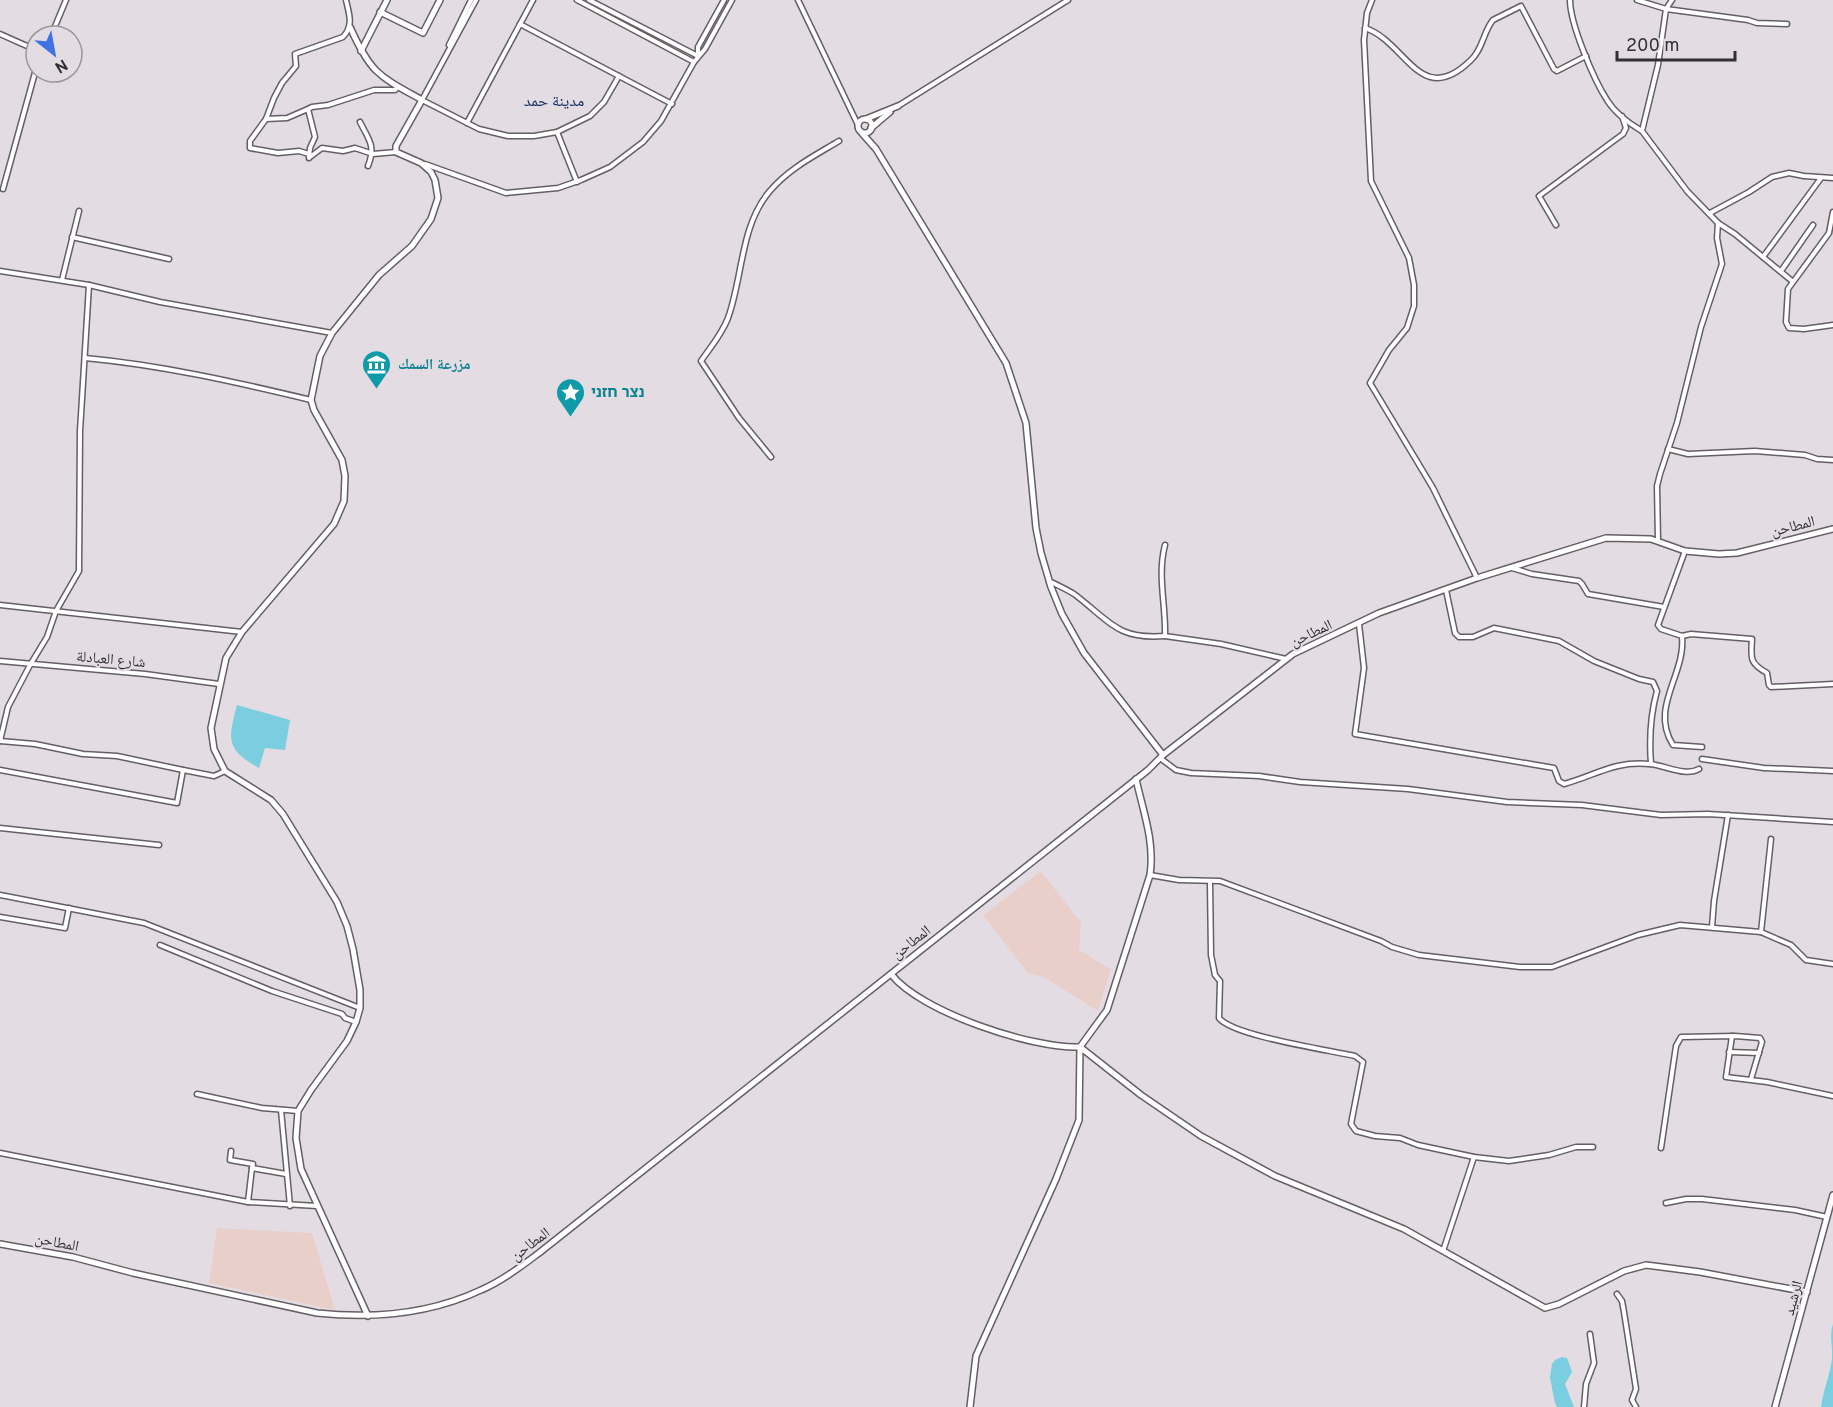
<svg xmlns="http://www.w3.org/2000/svg" width="1833" height="1407" viewBox="0 0 1833 1407" font-family="Overpass,'Noto Naskh Arabic','Noto Sans Hebrew',sans-serif">
  <style>
    .industrial { fill: #e9cfca }
    .water { fill: #7acedf }
    .lines { fill: none; stroke-linecap: round; stroke-linejoin: round }
    .street-casing { stroke: #645f64; stroke-width: 7 }
    .secondary-casing { stroke: #645f64; stroke-width: 8 }
    .street { stroke: #fff; stroke-width: 4 }
    .secondary { stroke: #fff; stroke-width: 5 }
    .labels { text-anchor: middle; stroke-width: 4.5; stroke-linejoin: round; paint-order: stroke }
    .culture-label { font-size: 15px; font-weight: bold; fill: #0d838f; stroke: #e3dde3; text-anchor: start }
    .street-label { font-size: 15px; fill: #312f31; stroke: #e3dde3 }
    .neighbourhood-label { font-size: 16px; fill: #152e64; stroke: #e3dde3 }
  </style>
  <rect width="100%" height="100%" fill="#e3dde3"/>
  <!-- industrial -->
  <g class="industrial">
    <polygon points="1041,871 1081,923 1079,950 1111,969 1098,1011 1044,977 1028,973 983,915"/>
    <polygon points="217,1228 312,1233 335,1310 209,1283"/>
  </g>
  <!-- water -->
  <g class="water">
    <path d="M237,705L290,720L285,750L265,748L259,768C225,749 228,740 237,705Z"/>
    <path d="M1833,1324V1407H1821C1823,1391 1830,1375 1832,1359C1833,1346 1829,1336 1833,1324Z"/>
    <polygon points="1562,1357 1567,1358 1572,1372 1565,1384 1574,1407 1557,1407 1555,1403 1550,1378 1552,1364 1555,1360"/>
  </g>
  <g class="lines">
    <defs>
      <g id="street">
        <polyline points="577,0 694,62"/>
        <polyline points="589,0 698,56"/>
        <polyline points="798,0 858,125"/>
        <polyline points="1372,0 1367,13 1364,40 1371,181 1409,258 1414,285 1414,306 1407,328 1389,350 1370,383 1433,488 1477,578"/>
        <path d="M1570,0C1570,24 1594,80 1607,100C1615,113 1630,124 1642,131"/>
        <polyline points="1637,0 1666,9 1748,20 1757,23 1787,24"/>
        <polyline points="1672,0 1666,9 1658,65 1642,131 1687,191 1718,223 1735,234 1792,281"/>
        <polyline points="520,24 672,104"/>
        <path d="M1365,28C1406,41 1420,110 1471,60C1483,49 1483,32 1493,20L1521,6L1554,69L1557,71L1586,56"/>
        <polyline points="0,34 36,50"/>
        <polyline points="51,36 66,0"/>
        <polyline points="449,45 471,0"/>
        <polyline points="698,56 698,47 724,0"/>
        <polyline points="422,100 479,129 508,136 534,136 557,132 590,116 604,102 619,76"/>
        <polyline points="422,100 476,0"/>
        <polyline points="898,106 1068,0"/>
        <polyline points="266,119 287,118 308,109"/>
        <path d="M360,122C369,140 376,146 368,166"/>
        <polyline points="467,123 533,0"/>
        <polyline points="557,132 577,182"/>
        <path d="M309,154L299,151L278,153L250,148V141L266,119L274,98L282,83L296,66L295,54L343,37C354,25 349,14 346,0"/>
        <polyline points="310,157 322,148 343,151 355,148 373,154 396,152"/>
        <polyline points="309,158 310,148 315,137 308,109 312,107 328,105 374,90 395,90 398,87"/>
        <polyline points="425,164 506,193 558,188 581,180 610,167 643,142 661,121 694,62 705,49 732,0"/>
        <polyline points="3,189 36,69"/>
        <polyline points="1833,212 1829,233 1788,289 1786,322 1789,328 1804,329 1833,325"/>
        <polyline points="1710,213 1749,192 1772,177 1789,173 1804,176 1833,178"/>
        <polyline points="1556,225 1539,196 1623,134 1626,128 1622,116"/>
        <polyline points="72,237 169,259"/>
        <polyline points="1763,257 1821,178"/>
        <polyline points="0,271 89,285 160,302 332,333"/>
        <polyline points="1781,271 1813,225"/>
        <polyline points="62,280 79,211"/>
        <path d="M85,358C161,365 236,382 311,400"/>
        <polyline points="1668,449 1688,454 1755,451 1805,455 1817,459 1833,460"/>
        <path d="M771,457L739,418L701,361C710,348 722,334 728,318C743,277 740,227 769,192C788,169 814,156 839,141"/>
        <polyline points="1658,540 1657,486 1660,474 1677,423 1701,327 1722,264 1717,238 1718,223"/>
        <path d="M1165,545C1157,576 1166,604 1165,636L1221,644L1286,659"/>
        <path d="M1685,551L1658,625L1661,629L1682,636L1691,634L1752,639C1751,658 1749,663 1767,673L1769,685L1771,687L1833,684"/>
        <polyline points="1512,568 1532,574 1579,581 1582,584 1588,594 1664,607"/>
        <path d="M1049,581C1057,585 1066,589 1074,594C1109,620 1116,640 1165,636"/>
        <path d="M1446,590L1455,633L1459,637H1473L1494,628L1559,641L1594,661L1639,679L1653,682L1657,691C1650,716 1649,738 1651,764"/>
        <polyline points="0,605 242,632"/>
        <path d="M1359,624L1364,668L1355,734L1554,768L1559,781L1564,784C1597,775 1613,761 1649,764C1665,765 1685,777 1699,769"/>
        <path d="M1682,636C1686,675 1649,707 1673,745L1702,747"/>
        <polyline points="0,661 145,674 219,684"/>
        <polyline points="0,741 8,707 30,665 47,637 56,611 79,571 80,431 89,285"/>
        <polyline points="0,741 35,744 83,754 117,756 183,770 177,803 0,770"/>
        <polyline points="1160,758 1176,770 1191,773 1259,776 1300,782 1408,789 1507,802 1582,805 1661,815 1708,814 1833,822"/>
        <polyline points="1702,759 1764,768 1833,771"/>
        <polyline points="183,770 214,776 225,771"/>
        <polyline points="0,828 159,845"/>
        <polyline points="1150,875 1179,880 1220,881 1381,941 1392,947 1419,955 1520,967 1552,967 1638,935 1680,925 1761,932 1791,945 1806,960 1833,964"/>
        <path d="M1210,882L1211,955L1215,975L1220,981L1219,1018C1233,1036 1329,1050 1355,1056L1363,1062L1351,1124L1356,1131L1375,1136L1400,1138L1418,1145L1474,1157L1509,1161L1549,1155L1576,1147H1593"/>
        <polyline points="0,895 144,923 360,1008"/>
        <polyline points="0,917 65,928 69,908"/>
        <polyline points="1712,927 1714,901 1728,815"/>
        <polyline points="1761,932 1771,839"/>
        <polyline points="160,945 272,991 342,1014 345,1018 356,1022"/>
        <polyline points="1732,1036 1726,1077 1767,1082 1833,1096"/>
        <polyline points="1729,1052 1759,1053"/>
        <polyline points="197,1094 262,1108 298,1111"/>
        <polyline points="281,1110 290,1206"/>
        <polyline points="1661,1148 1676,1046 1681,1037 1735,1036 1760,1038 1762,1042 1751,1079"/>
        <polyline points="231,1151 230,1160 253,1164 252,1168 286,1174"/>
        <polyline points="0,1153 248,1202 317,1206"/>
        <polyline points="248,1202 252,1168"/>
        <polyline points="1666,1203 1686,1199 1702,1199 1795,1210 1827,1217"/>
        <polyline points="1443,1251 1474,1157"/>
        <polyline points="1617,1294 1622,1301 1624,1312 1636,1389 1632,1400 1636,1407"/>
        <polyline points="1584,1407 1586,1384 1594,1363 1590,1334"/>
      </g>
      <g id="secondary">
        <polyline points="380,12 423,33 440,0"/>
        <path d="M350,27C371,74 379,76 422,100L396,146V152L421,163L431,172L435,180L438,198L431,219L412,246L379,275L332,333L320,356L311,400L314,410L342,460L345,476L344,501L334,524L242,632L226,658L211,728L214,749L225,771L271,800L283,814L337,902L347,926L353,949L360,990V1008L356,1022L347,1041L311,1090L298,1111L296,1138L301,1169L368,1316"/>
        <polyline points="361,51 387,0"/>
        <polyline points="866,119 898,106"/>
        <circle cx="865" cy="126" r="7"/>
        <polyline points="871,128 890,112"/>
        <polyline points="861,132 876,149 1006,363 1026,423 1036,528 1041,553 1051,587 1062,614 1084,653 1163,755"/>
        <path d="M891,974C920,1012 1033,1049 1080,1047L1141,1095L1201,1136L1275,1176L1404,1229L1545,1308L1559,1304L1624,1271L1646,1265L1700,1272L1807,1292"/>
        <path d="M0,1244L73,1257L133,1273L317,1313C373,1319 430,1314 481,1290C502,1281 520,1267 539,1253L1148,770L1163,755L1293,654L1379,613L1477,578L1606,538L1651,539L1685,551L1719,554L1737,553L1833,529"/>
        <path d="M970,1407L976,1356L1056,1179L1079,1120L1080,1047L1107,1010L1150,875C1155,842 1143,811 1136,779"/>
        <polyline points="1775,1407 1833,1195"/>
      </g>
    </defs>
    <!-- street casing -->
    <use href="#street" class="street-casing"/>
    <!-- secondary casing -->
    <use href="#secondary" class="secondary-casing"/>
    <!-- street -->
    <use href="#street" class="street"/>
    <!-- secondary -->
    <use href="#secondary" class="secondary"/>
  </g>
  <!-- icons -->
  <defs>
    <symbol id="museum-pin" viewBox="-11 -11 22 30"><path d="M0 17L-7.5 6A9.5 9.5 0 1 1 7.5 6Z" fill="#0f9aa8" stroke="#e3dde3"/><path d="M0-6L6-3V-2H-6V-3ZM-5-1h2V3h-2ZM-1-1h2V3h-2ZM3-1h2V3H3ZM-6 4H6V6H-6Z" fill="#fff"/></symbol>
    <symbol id="sight-pin" viewBox="-11 -11 22 30"><path d="M0 17L-7.5 6A9.5 9.5 0 1 1 7.5 6Z" fill="#0f9aa8" stroke="#e3dde3"/><path d="M0-6L1.8-2.2L6-1.7L2.9 1.2L3.7 5.4L0 3.3L-3.7 5.4L-2.9 1.2L-6-1.7L-1.8-2.2Z" fill="#fff"/></symbol>
  </defs>
  <g fill-rule="evenodd">
    <use href="#museum-pin" x="360" y="348" width="33" height="45"/>
    <use href="#sight-pin" x="554" y="376" width="33" height="45"/>
  </g>
  <g class="labels">
    <!-- culture labels -->
    <g class="culture-label">
      <text x="398" y="369">مزرعة السمك</text>
      <text x="591" y="397">נצר חזני</text>
    </g>
    <!-- street labels -->
    <g class="street-label">
      <text transform="translate(1793 526) rotate(-14)" y="5">المطاحن</text>
      <text transform="translate(1311 633) rotate(-25)" y="5">المطاحن</text>
      <text transform="translate(111 659) rotate(5)" y="5">شارع العبادلة</text>
      <text transform="translate(911 942) rotate(-38)" y="5">المطاحن</text>
      <text transform="translate(57 1242) rotate(11)" y="5">المطاحن</text>
      <text transform="translate(530 1244) rotate(-37)" y="5">المطاحن</text>
      <text transform="translate(1793 1298) rotate(-75)" y="5">الرشيد</text>
    </g>
    <!-- neighbourhood labels -->
    <g class="neighbourhood-label">
      <text x="554" y="106">مدينة حمد</text>
    </g>
  </g>
  <!-- north arrow -->
  <g transform="translate(54 54) rotate(149)"><circle r="28" fill="#e3dde3" stroke="#9c979c" stroke-width="1.5"/>
  <path d="M0-4.5L10 22L0 15L-10 22Z" fill="#3f73e4"/>
  <text y="-9" font-size="16" font-weight="bold" text-anchor="middle" fill="#312f31">N</text>
  </g>
  <!-- scale -->
  <path d="M1617 51v9h118v-9" fill="none" stroke="#312f31" stroke-width="3"/>
  <text x="1626" y="51" font-size="18" fill="#312f31" stroke="#e3dde3" stroke-width="4.5" paint-order="stroke">200 m</text>
</svg>
